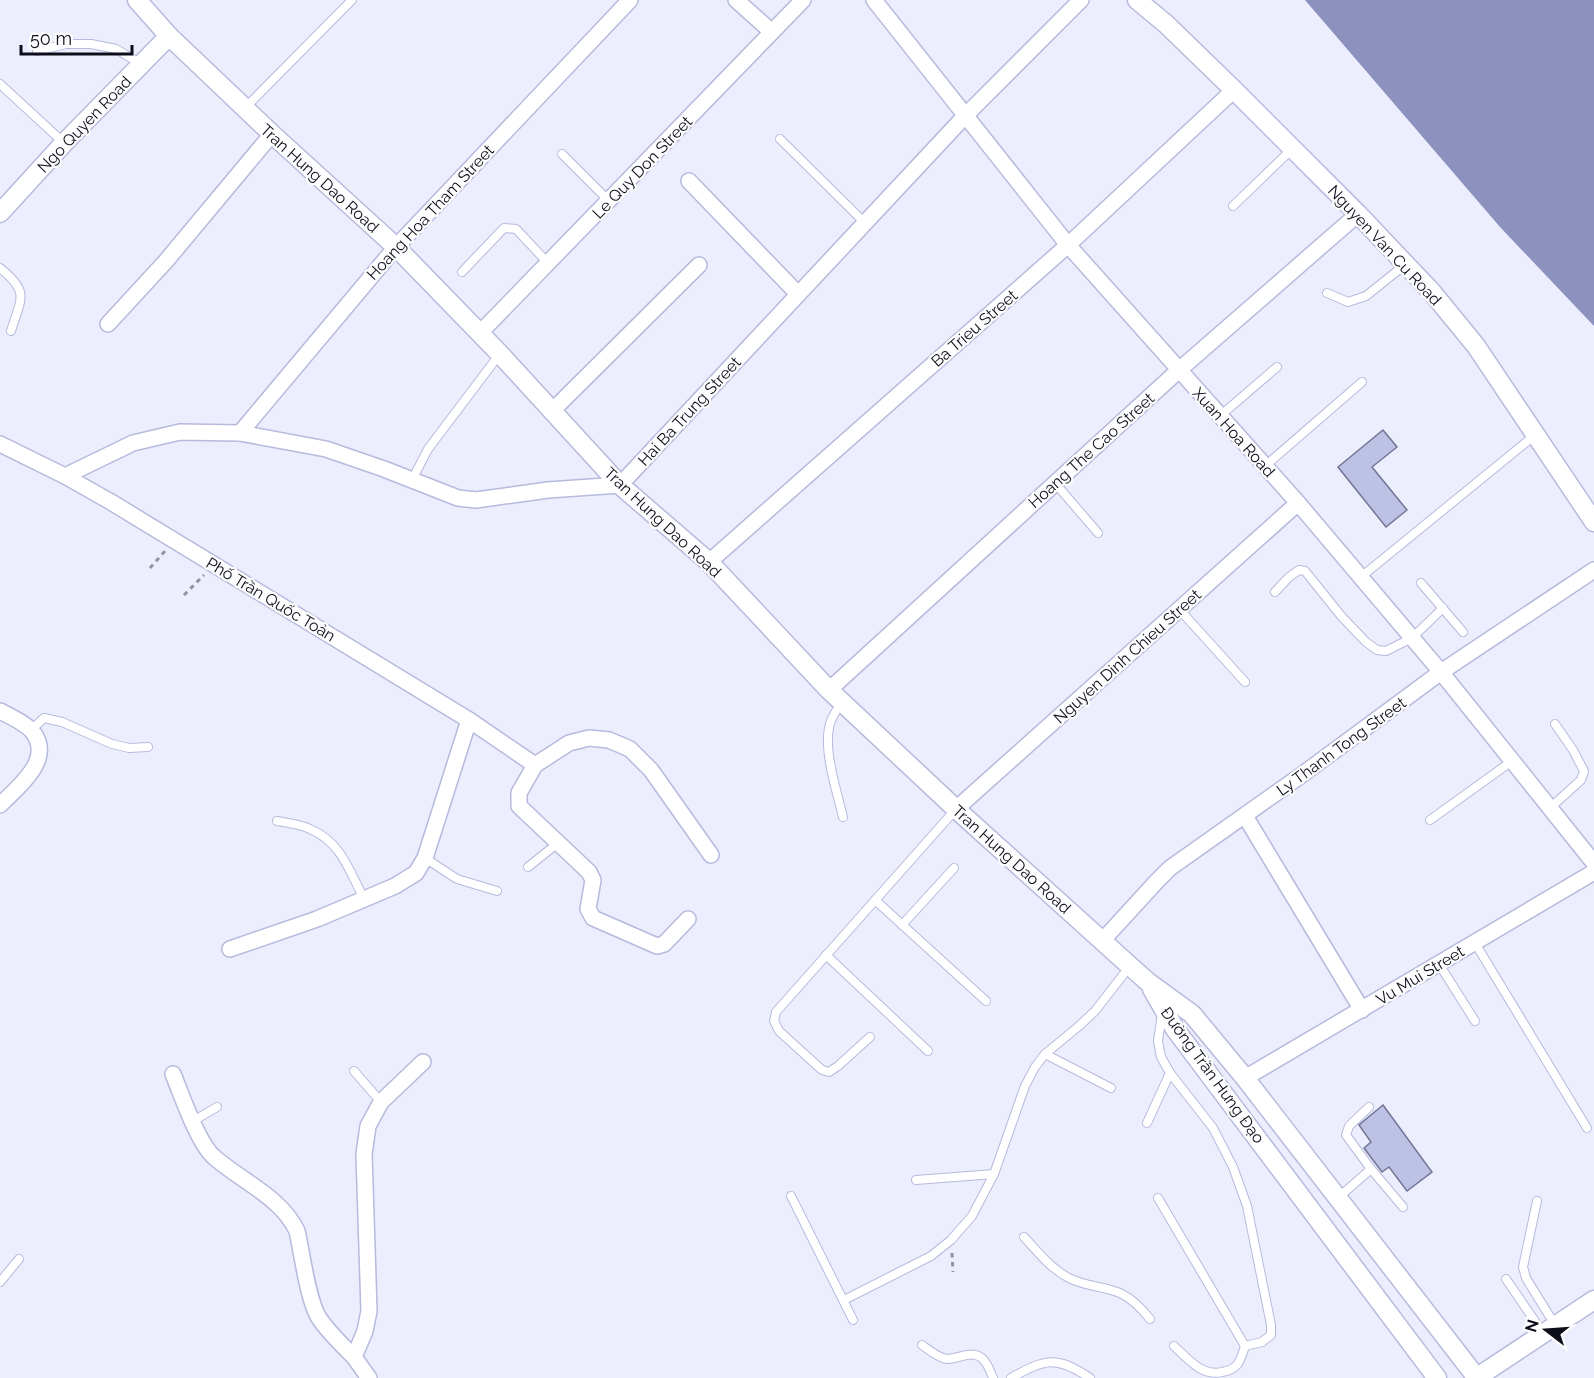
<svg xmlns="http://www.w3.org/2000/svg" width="1594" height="1378" viewBox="0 0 1594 1378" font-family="Raleway,sans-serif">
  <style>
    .water { fill: #8c91be }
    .building { fill: #bdc1e4; stroke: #727595; stroke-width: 1.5 }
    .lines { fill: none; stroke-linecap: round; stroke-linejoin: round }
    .service-casing { stroke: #b6badd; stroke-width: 10 }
    .minor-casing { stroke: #b6badd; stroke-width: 18 }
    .tertiary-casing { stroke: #b6badd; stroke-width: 21 }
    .path { stroke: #9092a0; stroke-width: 3; stroke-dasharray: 4.5 4.5; stroke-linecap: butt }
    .service { stroke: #fff; stroke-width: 8 }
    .minor { stroke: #fff; stroke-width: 15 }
    .tertiary { stroke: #fff; stroke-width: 18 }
    .labels { text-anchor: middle; stroke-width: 4.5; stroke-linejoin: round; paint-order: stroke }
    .street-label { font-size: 16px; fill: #0d0e1a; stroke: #fdfdfd }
  </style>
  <rect width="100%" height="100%" fill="#eceefd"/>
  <!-- water -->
  <polygon class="water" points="1305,0 1594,0 1594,326 1500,227"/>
  <!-- building -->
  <g class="building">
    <polygon points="1383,430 1397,447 1372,467 1407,510 1386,527 1338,467"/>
    <polygon points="1383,1105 1432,1172 1407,1191 1389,1167 1382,1172 1364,1148 1371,1142 1359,1125"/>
  </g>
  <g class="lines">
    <defs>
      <g id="service">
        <polyline points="37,51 66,44 91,44 116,49 141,64"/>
        <polyline points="0,84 64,143"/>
        <polyline points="245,108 352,0"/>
        <polyline points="780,139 865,223"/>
        <polyline points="562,154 609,201"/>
        <polyline points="1233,206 1292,149"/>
        <path d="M0,268C30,292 21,298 11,331"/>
        <polyline points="462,272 504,228 516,229 548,263"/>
        <polyline points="1327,293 1348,302 1366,296 1406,264"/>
        <polyline points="1220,416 1277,367"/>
        <polyline points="1265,466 1362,382"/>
        <polyline points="412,480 428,449 499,355"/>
        <polyline points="1055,483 1098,533"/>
        <polyline points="1361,577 1535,435"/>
        <polyline points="1421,583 1463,632"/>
        <polyline points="1275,592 1289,577 1299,570 1305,571 1342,617 1366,642 1377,650 1386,651 1412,638 1443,608"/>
        <polyline points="1179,609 1245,682"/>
        <path d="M841,703C836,711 830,719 829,728C824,753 837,792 843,817"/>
        <polyline points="31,730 44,718 62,722 112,744 129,748 148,747"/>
        <polyline points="1550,808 1581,780 1584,771 1573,750 1555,724"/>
        <polyline points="1430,820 1512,761"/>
        <path d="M277,821C287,823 300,824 310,829C341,842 349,870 364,899"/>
        <polyline points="425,858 457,879 497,891"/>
        <polyline points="528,867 558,843"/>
        <polyline points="875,900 986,1001"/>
        <polyline points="902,925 954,868"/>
        <polyline points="1475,943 1587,1128"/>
        <polyline points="826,955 928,1051"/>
        <polyline points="1439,964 1475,1021"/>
        <polyline points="1162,1014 1158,1041 1161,1057 1170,1073 1213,1128 1233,1167 1247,1206 1271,1325 1271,1335 1262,1342 1245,1346"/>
        <polyline points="870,1037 838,1066 829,1072 822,1070 779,1031 774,1021 776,1012 956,809"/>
        <polyline points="1045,1054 1111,1088"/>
        <polyline points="354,1071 381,1102"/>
        <polyline points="1369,1107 1349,1126 1346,1135 1371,1169 1403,1207"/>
        <polyline points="193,1121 217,1107"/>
        <polyline points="1147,1123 1170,1073"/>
        <polyline points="916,1180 994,1174"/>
        <polyline points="791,1196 853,1320"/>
        <polyline points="1339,1197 1371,1169"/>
        <path d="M1158,1198L1245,1346C1240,1361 1239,1369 1222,1372C1202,1377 1187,1358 1174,1346"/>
        <polyline points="1537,1201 1523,1267 1526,1278 1555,1325"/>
        <path d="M1024,1237C1038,1252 1051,1269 1069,1278C1086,1287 1106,1286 1122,1294C1134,1300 1142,1309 1150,1319"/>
        <polyline points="1506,1279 1543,1333"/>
        <polyline points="0,1282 19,1259"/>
        <polyline points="844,1300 931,1256 951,1240 972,1216 994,1174 1025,1086 1035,1067 1045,1054 1079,1026 1095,1011 1130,966"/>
        <path d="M922,1345C929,1350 938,1358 947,1359C954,1359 960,1356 967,1355C983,1352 988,1365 993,1378"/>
        <path d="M1011,1378C1045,1359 1056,1355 1090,1378"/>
      </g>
      <g id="minor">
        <polyline points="736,0 772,32"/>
        <polyline points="874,0 1068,245 1298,503 1441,672 1594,863"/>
        <polyline points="689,181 798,294"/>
        <polyline points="108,324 166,261 272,134"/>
        <polyline points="480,333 803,0"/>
        <polyline points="552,411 699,265"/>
        <polyline points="240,433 396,247 630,0"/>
        <polyline points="0,444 65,476 111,502 469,720 535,765"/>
        <polyline points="65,476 133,443 180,432 240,433 326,449 384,469 458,498 476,500 548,490 620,485 965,116 1081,0"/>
        <polyline points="709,562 1068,245 1234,90"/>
        <polyline points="829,690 1179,370 1358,214"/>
        <path d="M0,711C10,716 25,723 32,731C55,759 18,787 0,805"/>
        <polyline points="956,809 1298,503"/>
        <polyline points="1245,816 1362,1010"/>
        <polyline points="688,919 664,944 657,946 593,918 588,909 593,880 589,872 519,806 519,793 535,765 569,743 589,738 609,740 630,749 651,770 711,855"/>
        <polyline points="1103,940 1157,881 1170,868 1303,774 1441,672 1594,570"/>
        <polyline points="230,949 317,919 395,886 416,873 425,858 469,720"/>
        <path d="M173,1074C182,1096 198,1143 214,1157C241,1181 281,1197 297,1231C302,1253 308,1301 319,1318C329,1333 342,1345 354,1357"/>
        <polyline points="1245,1078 1594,872"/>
        <polyline points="369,1378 354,1357 365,1331 369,1311 364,1154 368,1126 381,1102 423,1062"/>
      </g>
      <g id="tertiary">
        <polyline points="137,0 169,36 272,134 396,247 500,354 620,485 709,562 829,690 956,809 1130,966 1148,982 1192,1014 1245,1078 1477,1378"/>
        <polyline points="1137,0 1166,24 1234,90 1358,214 1431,291 1476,346 1594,522"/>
        <polyline points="0,213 64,143 169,36"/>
        <polyline points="1152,989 1175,1029 1437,1378"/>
        <polyline points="1476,1378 1594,1300"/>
      </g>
    </defs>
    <!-- service casing -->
    <use href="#service" class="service-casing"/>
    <!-- minor casing -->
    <use href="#minor" class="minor-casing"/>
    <!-- tertiary casing -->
    <use href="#tertiary" class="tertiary-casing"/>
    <!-- path -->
    <g class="path">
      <polyline points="150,568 165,551"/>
      <polyline points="184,595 204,575"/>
      <polyline points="952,1253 953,1272"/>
    </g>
    <!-- service -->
    <use href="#service" class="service"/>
    <!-- minor -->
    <use href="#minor" class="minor"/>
    <!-- tertiary -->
    <use href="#tertiary" class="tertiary"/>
  </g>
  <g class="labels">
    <!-- street labels -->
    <g class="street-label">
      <text transform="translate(84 124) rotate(-46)" y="6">Ngo Quyen Road</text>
      <text transform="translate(642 167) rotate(-46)" y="6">Le Quy Don Street</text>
      <text transform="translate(320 178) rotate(42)" y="6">Tran Hung Dao Road</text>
      <text transform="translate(430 212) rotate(-47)" y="6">Hoang Hoa Tham Street</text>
      <text transform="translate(1385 245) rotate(47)" y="6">Nguyen Van Cu Road</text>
      <text transform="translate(974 328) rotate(-41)" y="6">Ba Trieu Street</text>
      <text transform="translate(689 411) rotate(-47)" y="6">Hai Ba Trung Street</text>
      <text transform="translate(1234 432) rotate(48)" y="6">Xuan Hoa Road</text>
      <text transform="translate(1091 450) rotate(-42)" y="6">Hoang The Cao Street</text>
      <text transform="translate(663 522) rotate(43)" y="6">Tran Hung Dao Road</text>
      <text transform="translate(271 599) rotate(31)" y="6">Phố Trần Quốc Toản</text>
      <text transform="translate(1127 656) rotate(-42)" y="6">Nguyen Dinh Chieu Street</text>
      <text transform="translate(1341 746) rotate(-36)" y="6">Ly Thanh Tong Street</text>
      <text transform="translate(1012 859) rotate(42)" y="6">Tran Hung Dao Road</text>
      <text transform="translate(1420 975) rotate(-31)" y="6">Vu Mui Street</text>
      <text transform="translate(1213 1075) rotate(54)" y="6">Đường Trần Hưng Đạo</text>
    </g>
  </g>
  <!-- north arrow -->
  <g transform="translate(1546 1330) rotate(287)" stroke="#fdfdfd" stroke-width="4.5" paint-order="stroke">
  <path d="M0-4.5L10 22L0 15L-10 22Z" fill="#0d0e1a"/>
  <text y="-9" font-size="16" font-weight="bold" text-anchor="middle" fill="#0d0e1a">N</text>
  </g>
  <!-- scale -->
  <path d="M21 45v9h111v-9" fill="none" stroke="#0d0e1a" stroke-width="3"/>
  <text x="30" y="45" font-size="18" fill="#0d0e1a" stroke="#fdfdfd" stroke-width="4.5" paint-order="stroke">50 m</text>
</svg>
